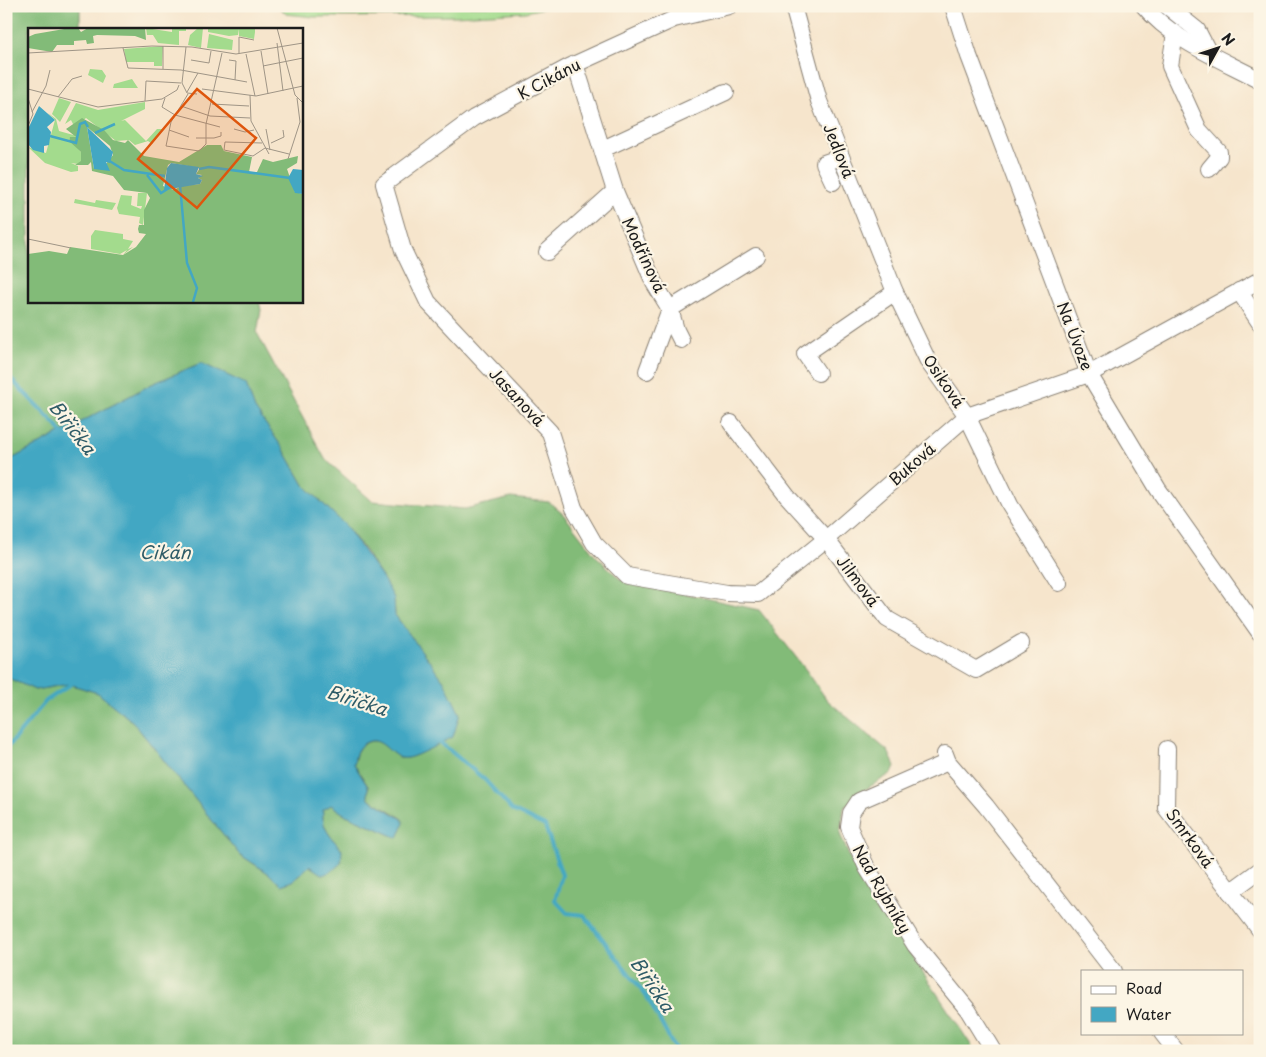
<svg xmlns="http://www.w3.org/2000/svg" width="1266" height="1057" viewBox="0 0 1266 1057" font-family="'Playpen Sans',sans-serif">
  <style>
    .green { fill: #a3db8d; stroke: #607c54 }
    .forest { fill: #82bb78; stroke: #4f6c4a }
    .water { fill: #43a7c3; stroke: #306270 }
    .lines { fill: none; stroke-linecap: round; stroke-linejoin: round }
    .stream { stroke: #43a7c3; stroke-width: 4 }
    .minor-casing { stroke: #898074; stroke-width: 18 }
    .minor { stroke: #fff; stroke-width: 16 }
    .labels { text-anchor: middle; stroke-width: 4.5; stroke-linejoin: round; paint-order: stroke }
    .street-label { font-size: 16px; fill: #1c1c1c; stroke: #fcf5e5 }
    .water-label { font-size: 18px; font-style: italic; fill: #2e5b67; stroke: #fcf5e5 }
    .inset-river { fill: none; stroke: #43a7c3; stroke-width: 2.5 }
    .inset-road { fill: none; stroke: #9f9586; stroke-width: 1 }
    .view { fill: #de560d; fill-opacity: 0.15; stroke: #de560d; stroke-width: 2.5 }
    .inset-edge { fill: none; stroke: #1c1c1c; stroke-width: 2.5 }
  </style>
  <rect width="100%" height="100%" fill="#fcf5e5"/>
  <filter id="ink" filterUnits="userSpaceOnUse"><feTurbulence type="fractalNoise" baseFrequency=".02" numOctaves="2"/><feDisplacementMap in="SourceGraphic" scale="10" xChannelSelector="R" yChannelSelector="G"/><feConvolveMatrix kernelMatrix="1 2 1 2 8 2 1 2 1" color-interpolation-filters="sRGB"/></filter>
  <filter id="wash" filterUnits="userSpaceOnUse"><feTurbulence type="fractalNoise" baseFrequency=".0096" numOctaves="4" result="noise"/><feDisplacementMap in="SourceGraphic" scale="20" xChannelSelector="R" yChannelSelector="G"/><feGaussianBlur stdDeviation="1.12" result="paint"/><feColorMatrix in="noise" values="0 0 0 0 0 0 0 0 0 0 0 0 0 0 0 0 0 1.4 0 .05"/><feComposite in="paint" operator="in"/></filter>
  <g filter="url(#wash)">
    <rect width="100%" height="100%" fill="#f6e5cc"/>
    <!-- green -->
    <polygon class="green" points="278,6 549,6 549,7 525,12 455,16 314,17 286,14"/>
    <!-- forest -->
    <path class="forest" d="M6,6H80V29H29V301H259L261,310L257,333L325,459L372,501L465,509L511,498L549,502L564,515L595,555L620,579L759,610L806,670L827,700L888,751L895,766L892,773L861,792L844,808L840,834L854,868L975,1051H6V677L35,690L69,684L98,693L133,722L239,854L268,873L281,885L293,881L309,866L342,850C331,837 321,828 323,810L331,805L344,814L398,838L402,818L368,798V786L354,764C356,753 357,746 368,742C383,736 390,756 402,758C410,759 418,754 425,750L444,681L395,615L394,598L366,552L346,526L304,485L284,450L255,409L245,384L201,363L152,384L6,462Z"/>
    <!-- water -->
    <path class="water" d="M201,363L246,384L255,409L284,450L304,485L346,526L382,577L394,598L395,615L444,681L460,714L453,737C443,742 416,757 407,758C391,761 384,735 367,742C357,746 355,754 354,764L368,787V798L402,819L404,823L398,838L344,814L331,805L323,810C321,828 331,837 342,850L341,863L332,871L323,875L309,866L293,881L281,885L268,873L239,854L133,722L98,693L69,684L35,690L6,677V462L152,384Z"/>
    <g class="lines">
      <!-- stream -->
      <g class="stream">
        <polyline points="6,374 57,426 64,436"/>
        <polyline points="437,742 441,743 485,780 512,810 545,826 562,875 555,900 567,913 584,915 647,997 676,1051"/>
        <polyline points="6,749 46,701 74,682"/>
      </g>
    </g>
  </g>
  <g filter="url(#ink)">
    <g class="lines">
      <defs>
        <g id="minor">
          <polyline points="729,6 674,19 569,67 474,118 384,184 403,250 428,302 550,432 574,508 594,543 627,576 727,593 758,594 826,539 967,416 1089,374 1260,280"/>
          <polyline points="793,6 819,101 895,292 929,363 967,416 1010,505 1059,583"/>
          <polyline points="953,6 969,56 1089,374 1158,489 1260,633"/>
          <path d="M1144,6C1173,41 1221,59 1260,80"/>
          <polyline points="1167,6 1197,30 1209,53"/>
          <polyline points="1175,33 1170,66 1199,130 1219,152 1219,157 1209,169"/>
          <polyline points="575,64 615,191 654,283 670,309 676,330 681,340"/>
          <polyline points="603,149 726,92"/>
          <polyline points="833,182 824,163 841,157"/>
          <polyline points="547,252 615,191"/>
          <polyline points="1239,291 1260,323"/>
          <polyline points="670,309 756,256"/>
          <polyline points="647,371 670,309"/>
          <polyline points="818,373 805,354 895,292"/>
          <polyline points="731,423 787,496 826,539 887,619 976,670 1021,643"/>
          <polyline points="1167,749 1166,808 1260,930"/>
          <polyline points="945,754 948,762 986,806 1114,971"/>
          <polyline points="948,762 859,801 851,813 849,827 867,868 915,945 968,1010 993,1051"/>
          <polyline points="1230,892 1260,870"/>
          <polyline points="1162,1033 1176,1051"/>
        </g>
      </defs>
      <!-- minor casing -->
      <use href="#minor" class="minor-casing"/>
      <!-- minor -->
      <use href="#minor" class="minor"/>
    </g>
  </g>
  <g class="labels">
    <!-- street labels -->
    <g class="street-label">
      <text transform="translate(549 79) rotate(-28)" y="6">K Cikánu</text>
      <text transform="translate(839 151) rotate(68)" y="6">Jedlová</text>
      <text transform="translate(644 255) rotate(65)" y="6">Modřínová</text>
      <text transform="translate(1075 336) rotate(69)" y="6">Na Úvoze</text>
      <text transform="translate(944 381) rotate(56)" y="6">Osiková</text>
      <text transform="translate(517 397) rotate(47)" y="6">Jasanová</text>
      <text transform="translate(912 464) rotate(-41)" y="6">Buková</text>
      <text transform="translate(858 581) rotate(53)" y="6">Jilmová</text>
      <text transform="translate(1190 838) rotate(54)" y="6">Smrková</text>
      <text transform="translate(882 889) rotate(60)" y="6">Nad Rybníky</text>
    </g>
    <!-- water labels -->
    <g class="water-label">
      <text transform="translate(72 428) rotate(52)" y="6">Biřička</text>
      <text x="165" y="559">Cikán</text>
      <text transform="translate(357 701) rotate(18)" y="6">Biřička</text>
      <text transform="translate(652 985) rotate(56)" y="6">Biřička</text>
    </g>
  </g>
  <!-- overview -->
  <g transform="translate(28 28)">
    <rect width="275" height="275" fill="#f6e5cc"/>
    <path d="M118,0L144,4V0H158V3H151V17L130,15L125,7H119ZM170,0H175L173,20L160,17L162,7ZM180,0H227V4L226,11L211,8V1L210,7L201,8L180,4ZM181,6L205,12L204,22L179,20ZM135,18L134,38H126V34H98L96,21ZM62,41L74,42L78,48L75,55L60,47ZM104,51L110,60H118H85L86,56ZM31,70L43,74L32,94L24,86ZM117,74V81L93,93L97,92L118,113L129,101H136L124,116L120,113L107,117L101,112L88,113L58,90L51,96H45L43,92L37,96L48,75L70,82ZM20,85L28,91L31,103L49,108L41,111L53,124L57,137L43,135L50,138V143L43,144L17,135L0,119L18,125L27,92ZM110,165H119L115,197L111,195L112,189L91,186L89,180L93,167L104,168L103,177L113,181L114,178H109ZM47,171L67,175L68,172L88,175L84,182L46,175ZM67,202L95,206V211L105,213L100,221L105,219L95,227L99,222L92,226L63,221V208Z" fill="#a3db8d"/>
    <path d="M42,0H50L53,4L60,0H117L118,12L107,8L69,7L65,8L66,15L59,16L58,12L46,13V17H29L24,24L0,20V9L7,6ZM54,90L76,102L85,112L97,115L100,112L116,128L151,134L179,117H193L196,123L224,129L221,144H229L235,131L245,134L270,128L269,135L259,141L267,164L275,166V275H0V226L21,223L39,226L42,219L95,227L108,219L118,206L111,205L110,201L111,197H116V182L122,170L119,165L96,162L85,148L64,143L63,134L60,137H47L53,133V124L41,113L42,109H48L38,101ZM59,99L82,118L85,127L74,141H66ZM143,135L172,140L168,146L174,147L170,150L174,152L172,156L153,158L146,162L135,158L140,137Z" fill="#82bb78" fill-rule="evenodd"/>
    <path d="M11,78L27,92L19,99L23,104L21,117L16,118V125L5,122L0,116V101ZM59,99L85,124L82,135L78,134L82,143L66,141ZM143,135L171,139L168,146L175,148L170,150L174,152L172,156L136,162L139,140ZM265,141L275,142V166L267,165L260,150Z" fill="#43a7c3"/>
    <path class="inset-river" d="M67,105L87,96M22,108L48,115L52,96L57,94L60,99M80,132L96,142L137,148M171,141L181,139L262,150M119,147L133,165L141,160M152,157L159,235L169,260L165,274"/>
    <path class="inset-road" d="M249,0L267,67L275,75M249,15L255,63M158,19L154,55L159,65L169,66M95,20L100,40L153,42L219,54M233,23L240,66M0,25L124,18L164,19L208,26L275,15M211,26V9L226,12M218,26L227,68M163,32L181,35L183,23M201,32L208,33L207,52M235,38L275,30M135,41V18M0,61L70,79L134,71L149,62L151,57M174,61L228,68L275,58M159,64L170,45M160,66L143,94L138,118L171,123L178,116V96L194,25M222,67L223,93L241,126M30,69L44,51L54,48M0,70L5,86L0,98M137,70L134,79L147,87L192,99M117,73L118,53L153,55M184,76L221,78M153,78L182,88L222,90M4,84L18,58L22,42M206,101L217,104L226,102M238,101L242,122M141,102L161,109M168,110H186L193,108V104M197,114L196,122L225,128L237,120L261,126M197,114L234,115M243,115L256,109L255,102M260,131L272,94L269,70M0,211L43,220"/>
    <path class="view" d="M169,61L228,110L169,180L110,131Z"/>
    <rect width="275" height="275" class="inset-edge"/>
  </g>
  <!-- margin -->
  <rect width="1266" height="1057" fill="none" stroke="#fcf5e5" stroke-width="25"/>
  <!-- legend -->
  <rect x="1081" y="970" width="162" height="65" fill="#fcf5e5" stroke="#a29e95"/>
  <rect x="1091" y="986" width="25" height="8" fill="#ffffff" stroke="#a29e95"/>
  <text x="1126" y="994" font-size="15" fill="#1c1c1c">Road</text>
  <rect x="1091" y="1007" width="25" height="15" fill="#43a7c3" stroke="#a29e95"/>
  <text x="1126" y="1020" font-size="15" fill="#1c1c1c">Water</text>
  <!-- north arrow -->
  <g transform="translate(1218 48) rotate(50)" stroke="#fcf5e5" stroke-width="4" paint-order="stroke">
  <path d="M0-4L9 19L0 12L-9 19Z" fill="#1c1c1c"/>
  <text y="-8" font-size="14" font-weight="bold" text-anchor="middle" fill="#1c1c1c">N</text>
  </g>
</svg>
